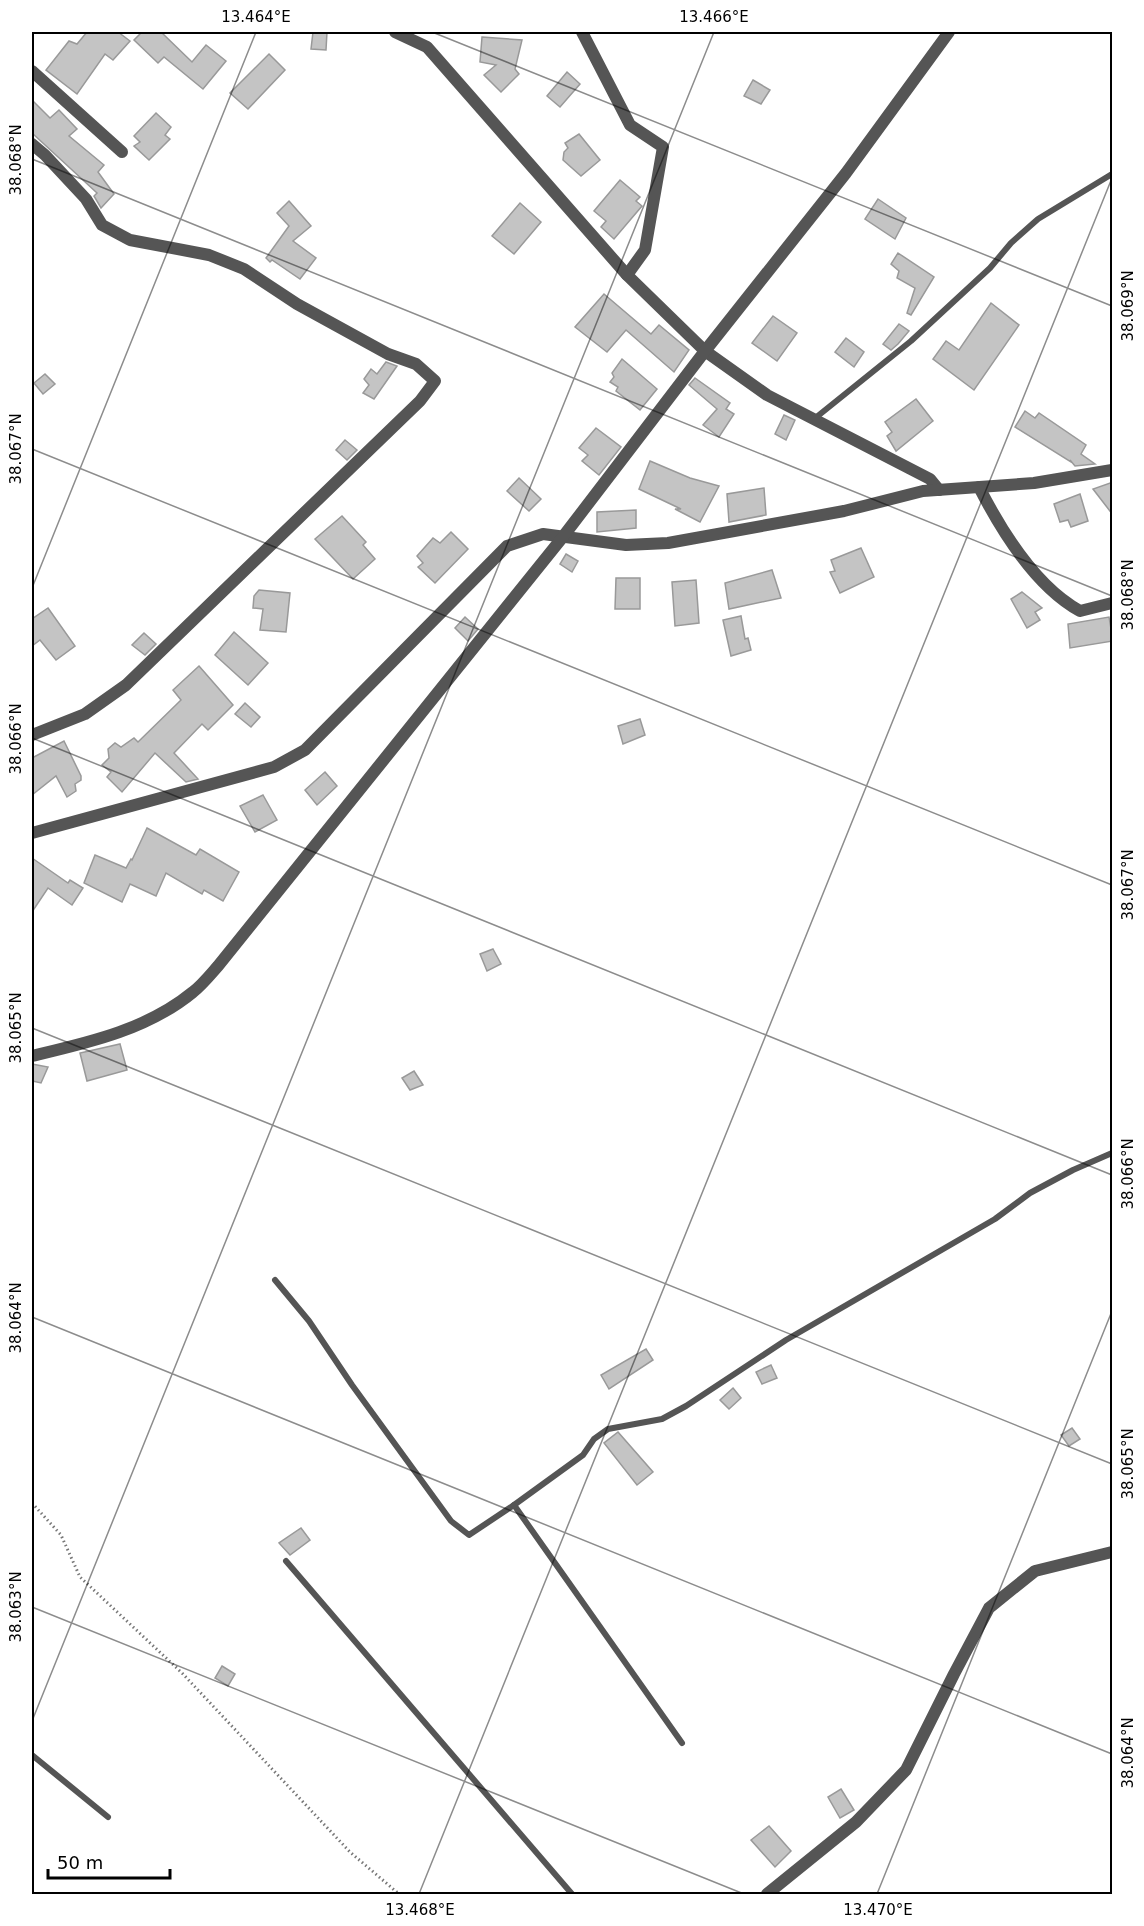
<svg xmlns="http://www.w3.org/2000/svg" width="1144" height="1926" viewBox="0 0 1144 1926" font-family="'DejaVu Sans',sans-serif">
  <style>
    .building { fill: #c4c4c4; stroke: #999; stroke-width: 1.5 }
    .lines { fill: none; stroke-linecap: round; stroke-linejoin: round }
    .path { stroke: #777; stroke-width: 3; stroke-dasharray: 1.5 3; stroke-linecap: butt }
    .lane { stroke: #555; stroke-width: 6 }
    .street { stroke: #555; stroke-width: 12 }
    .ticks { fill: none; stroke: #000; stroke-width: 1.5; stroke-opacity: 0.45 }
    .neatline { fill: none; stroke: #000; stroke-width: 2 }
    .ticks-label { font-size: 15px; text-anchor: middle; fill: #000 }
  </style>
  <rect width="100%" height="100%" fill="#fff"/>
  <!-- building -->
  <g class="building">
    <polygon points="87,32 118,32 130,41 113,60 105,54 77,94 46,70 69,41 77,44"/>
    <polygon points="142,32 161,32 192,62 206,45 226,61 203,89 164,57 158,63 134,40"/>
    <polygon points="313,32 327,32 326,50 311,49"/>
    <polygon points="482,37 522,40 515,69 519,74 501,92 484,75 496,65 480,62"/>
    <polygon points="269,54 285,70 248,109 230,93"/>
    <polygon points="567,72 580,84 560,107 547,96"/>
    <polygon points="753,80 770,90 761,104 744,96"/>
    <polygon points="32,100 50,118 59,110 77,129 69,136 104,165 98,172 114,194 101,208 94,196 97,193 32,133"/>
    <polygon points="156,113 171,127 165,135 170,139 149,160 134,146 140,142 134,136"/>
    <polygon points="579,134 600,160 581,176 563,160 564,152 568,148 565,143"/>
    <polygon points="620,180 640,197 636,201 642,206 614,239 601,227 606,221 594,211"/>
    <polygon points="878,199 906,218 895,239 865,219"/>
    <polygon points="289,201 311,226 293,241 316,258 300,279 272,260 270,262 266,258 289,226 277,213"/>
    <polygon points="520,203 541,222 514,254 492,236"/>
    <polygon points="898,253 934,277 911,315 907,313 915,288 897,278 899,271 891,264"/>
    <polygon points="604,294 651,334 659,325 689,350 674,372 626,330 607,352 575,327"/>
    <polygon points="991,303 1019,325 974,390 933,359 946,341 959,350"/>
    <polygon points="773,316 797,333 777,361 752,343"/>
    <polygon points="899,324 909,331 898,344 891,350 883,344"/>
    <polygon points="846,338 864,352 854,367 835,352"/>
    <polygon points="622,359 657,389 640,410 616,391 618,387 610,382 614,377 612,373"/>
    <polygon points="386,362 397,366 374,399 363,393 369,385 364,379 371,369 377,374"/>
    <polygon points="45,374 55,384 43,394 34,383"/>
    <polygon points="695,378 730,403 726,409 734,414 719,437 703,425 717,409 689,385"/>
    <polygon points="916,399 933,421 896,451 887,436 892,432 885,422"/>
    <polygon points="1025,411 1035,418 1039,413 1086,445 1081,454 1095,464 1075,466 1070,460 1071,462 1015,427"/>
    <polygon points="784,415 795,420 786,440 775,434"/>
    <polygon points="596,428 621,447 599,475 582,461 588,455 579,448"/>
    <polygon points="345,440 357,450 347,460 336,450"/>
    <polygon points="650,461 690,478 719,486 700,522 675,509 681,509 639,489"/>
    <polygon points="519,478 541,499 529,511 507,491"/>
    <polygon points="1113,482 1113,515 1093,489"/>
    <polygon points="764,488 766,515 729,522 727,494"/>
    <polygon points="1080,494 1088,521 1071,527 1068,520 1060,522 1054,504"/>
    <polygon points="636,510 636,528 597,532 597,512"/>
    <polygon points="342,516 366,542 363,545 375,559 353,579 315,539"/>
    <polygon points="451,532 468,549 435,583 418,567 423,563 417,556 433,538 440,543"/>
    <polygon points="861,548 874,577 840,593 830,572 835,571 831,560"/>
    <polygon points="566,554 578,561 572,572 560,564"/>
    <polygon points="772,570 781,598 729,609 725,583"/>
    <polygon points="616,578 640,578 640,609 615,609"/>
    <polygon points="696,580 699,623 675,626 672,582"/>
    <polygon points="259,590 290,593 286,632 260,630 263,609 253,608 254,596"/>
    <polygon points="1022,592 1042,608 1035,612 1040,620 1027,628 1011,599"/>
    <polygon points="48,608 75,646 56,660 40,640 32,646 32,619"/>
    <polygon points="741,616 745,639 748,638 751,650 731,656 723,620"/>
    <polygon points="465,617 478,629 468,641 455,628"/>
    <polygon points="1109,617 1113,641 1070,648 1068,624"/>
    <polygon points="234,632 268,663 248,685 215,655"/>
    <polygon points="144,633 156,644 145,655 132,645"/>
    <polygon points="199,666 233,705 208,730 202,724 174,753 198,779 186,782 155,753 122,792 107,777 111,772 102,765 109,758 108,749 115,743 121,747 134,738 138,742 181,700 173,690"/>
    <polygon points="245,703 260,717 251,727 235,714"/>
    <polygon points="640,719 645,735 623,744 618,726"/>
    <polygon points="64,741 81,776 81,780 75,784 76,791 67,797 56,776 32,795 32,758"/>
    <polygon points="325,772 337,786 317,805 305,790"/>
    <polygon points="263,795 277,820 255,832 240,806"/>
    <polygon points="147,828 196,855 200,849 239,872 223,901 204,890 202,894 166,873 156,896 130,884 122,902 84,883 95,855 126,868 131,859 132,860"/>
    <polygon points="32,858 68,883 70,880 83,888 72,905 48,888 32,912"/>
    <polygon points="493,949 501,964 487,971 480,954"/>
    <polygon points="120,1044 127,1070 87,1081 80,1053"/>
    <polygon points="32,1064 48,1067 41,1083 32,1081"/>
    <polygon points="414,1071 423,1085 410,1090 402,1078"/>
    <polygon points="646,1349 653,1360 609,1389 601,1375"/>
    <polygon points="771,1365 777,1378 762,1384 756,1372"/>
    <polygon points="733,1388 741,1398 729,1409 720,1400"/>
    <polygon points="1072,1428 1080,1439 1069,1446 1061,1435"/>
    <polygon points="618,1432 653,1472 637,1485 604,1443"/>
    <polygon points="301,1528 310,1540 290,1555 279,1543"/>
    <polygon points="222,1666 235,1674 228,1686 215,1678"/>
    <polygon points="841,1789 854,1810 840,1818 828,1797"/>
    <polygon points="769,1826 791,1851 775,1867 751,1840"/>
  </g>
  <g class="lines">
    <!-- path -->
    <polyline class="path" points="32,1503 61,1535 80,1577 182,1673 350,1852 399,1894"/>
    <!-- lane -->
    <g class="lane">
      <polyline points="814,419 911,341 990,268 1011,243 1038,219 1112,174"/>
      <polyline points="275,1280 309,1321 352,1385 451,1521 469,1535 514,1505"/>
      <polyline points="286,1561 572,1894"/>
      <polyline points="682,1743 514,1505 583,1455 594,1439 608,1429 662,1419 686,1406 786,1340 995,1219 1030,1193 1073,1170 1112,1153"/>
      <polyline points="32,1755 108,1817"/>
    </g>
    <!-- street -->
    <g class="street">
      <polyline points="395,32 427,47 627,275 705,351 767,395 930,479 939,490"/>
      <polyline points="582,32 630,125 663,147 645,250 627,275"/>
      <polyline points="32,71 122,152"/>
      <polyline points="32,144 45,155 86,199 102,225 130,240 209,255 244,269 297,304 388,354 416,364 435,381 420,401 126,685 85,714 32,735"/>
      <path d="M979,487C1002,532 1036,587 1080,611L1112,603"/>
      <polyline points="32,833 274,767 305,750 507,546 543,534 626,545 668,543 844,511 923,491 1034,483 1112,470"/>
      <path d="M32,1056C87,1043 147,1030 193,992C202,985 210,975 218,966L562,538L705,351L846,173L949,32"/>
      <polyline points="767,1894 856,1822 906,1770 954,1674 989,1608 1035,1571 1112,1552"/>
    </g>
  </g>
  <!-- ticks -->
  <path class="ticks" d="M432,32L1112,306M32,159L1112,596M32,449L1112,885M32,588L256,32M32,738L1112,1175M32,1028L1112,1464M32,1317L1112,1754M32,1607L744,1894M32,1721L714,32M419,1894L1112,178M877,1894L1112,1311"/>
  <!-- border -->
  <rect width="1144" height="1926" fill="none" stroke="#ffffff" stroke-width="66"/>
  <!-- scale -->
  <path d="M48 1869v9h122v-9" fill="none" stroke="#000000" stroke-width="3"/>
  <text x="57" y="1869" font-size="18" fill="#000000" stroke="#ffffff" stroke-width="4.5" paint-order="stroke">50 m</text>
  <rect x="33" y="33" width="1078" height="1860" class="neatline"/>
  <g class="ticks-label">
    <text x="256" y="22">13.464°E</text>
    <text x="714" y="22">13.466°E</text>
    <text transform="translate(16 160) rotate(-90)" y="5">38.068°N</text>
    <text transform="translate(1128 306) rotate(-90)" y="5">38.069°N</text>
    <text transform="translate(16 449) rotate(-90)" y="5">38.067°N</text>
    <text transform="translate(1128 595) rotate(-90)" y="5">38.068°N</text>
    <text transform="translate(16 739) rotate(-90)" y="5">38.066°N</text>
    <text transform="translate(1128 885) rotate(-90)" y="5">38.067°N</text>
    <text transform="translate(16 1028) rotate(-90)" y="5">38.065°N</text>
    <text transform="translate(1128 1174) rotate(-90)" y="5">38.066°N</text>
    <text transform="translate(16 1318) rotate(-90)" y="5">38.064°N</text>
    <text transform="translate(1128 1464) rotate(-90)" y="5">38.065°N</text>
    <text transform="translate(16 1607) rotate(-90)" y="5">38.063°N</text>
    <text transform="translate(1128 1753) rotate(-90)" y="5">38.064°N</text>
    <text x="420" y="1915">13.468°E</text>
    <text x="878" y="1915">13.470°E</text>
  </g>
</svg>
